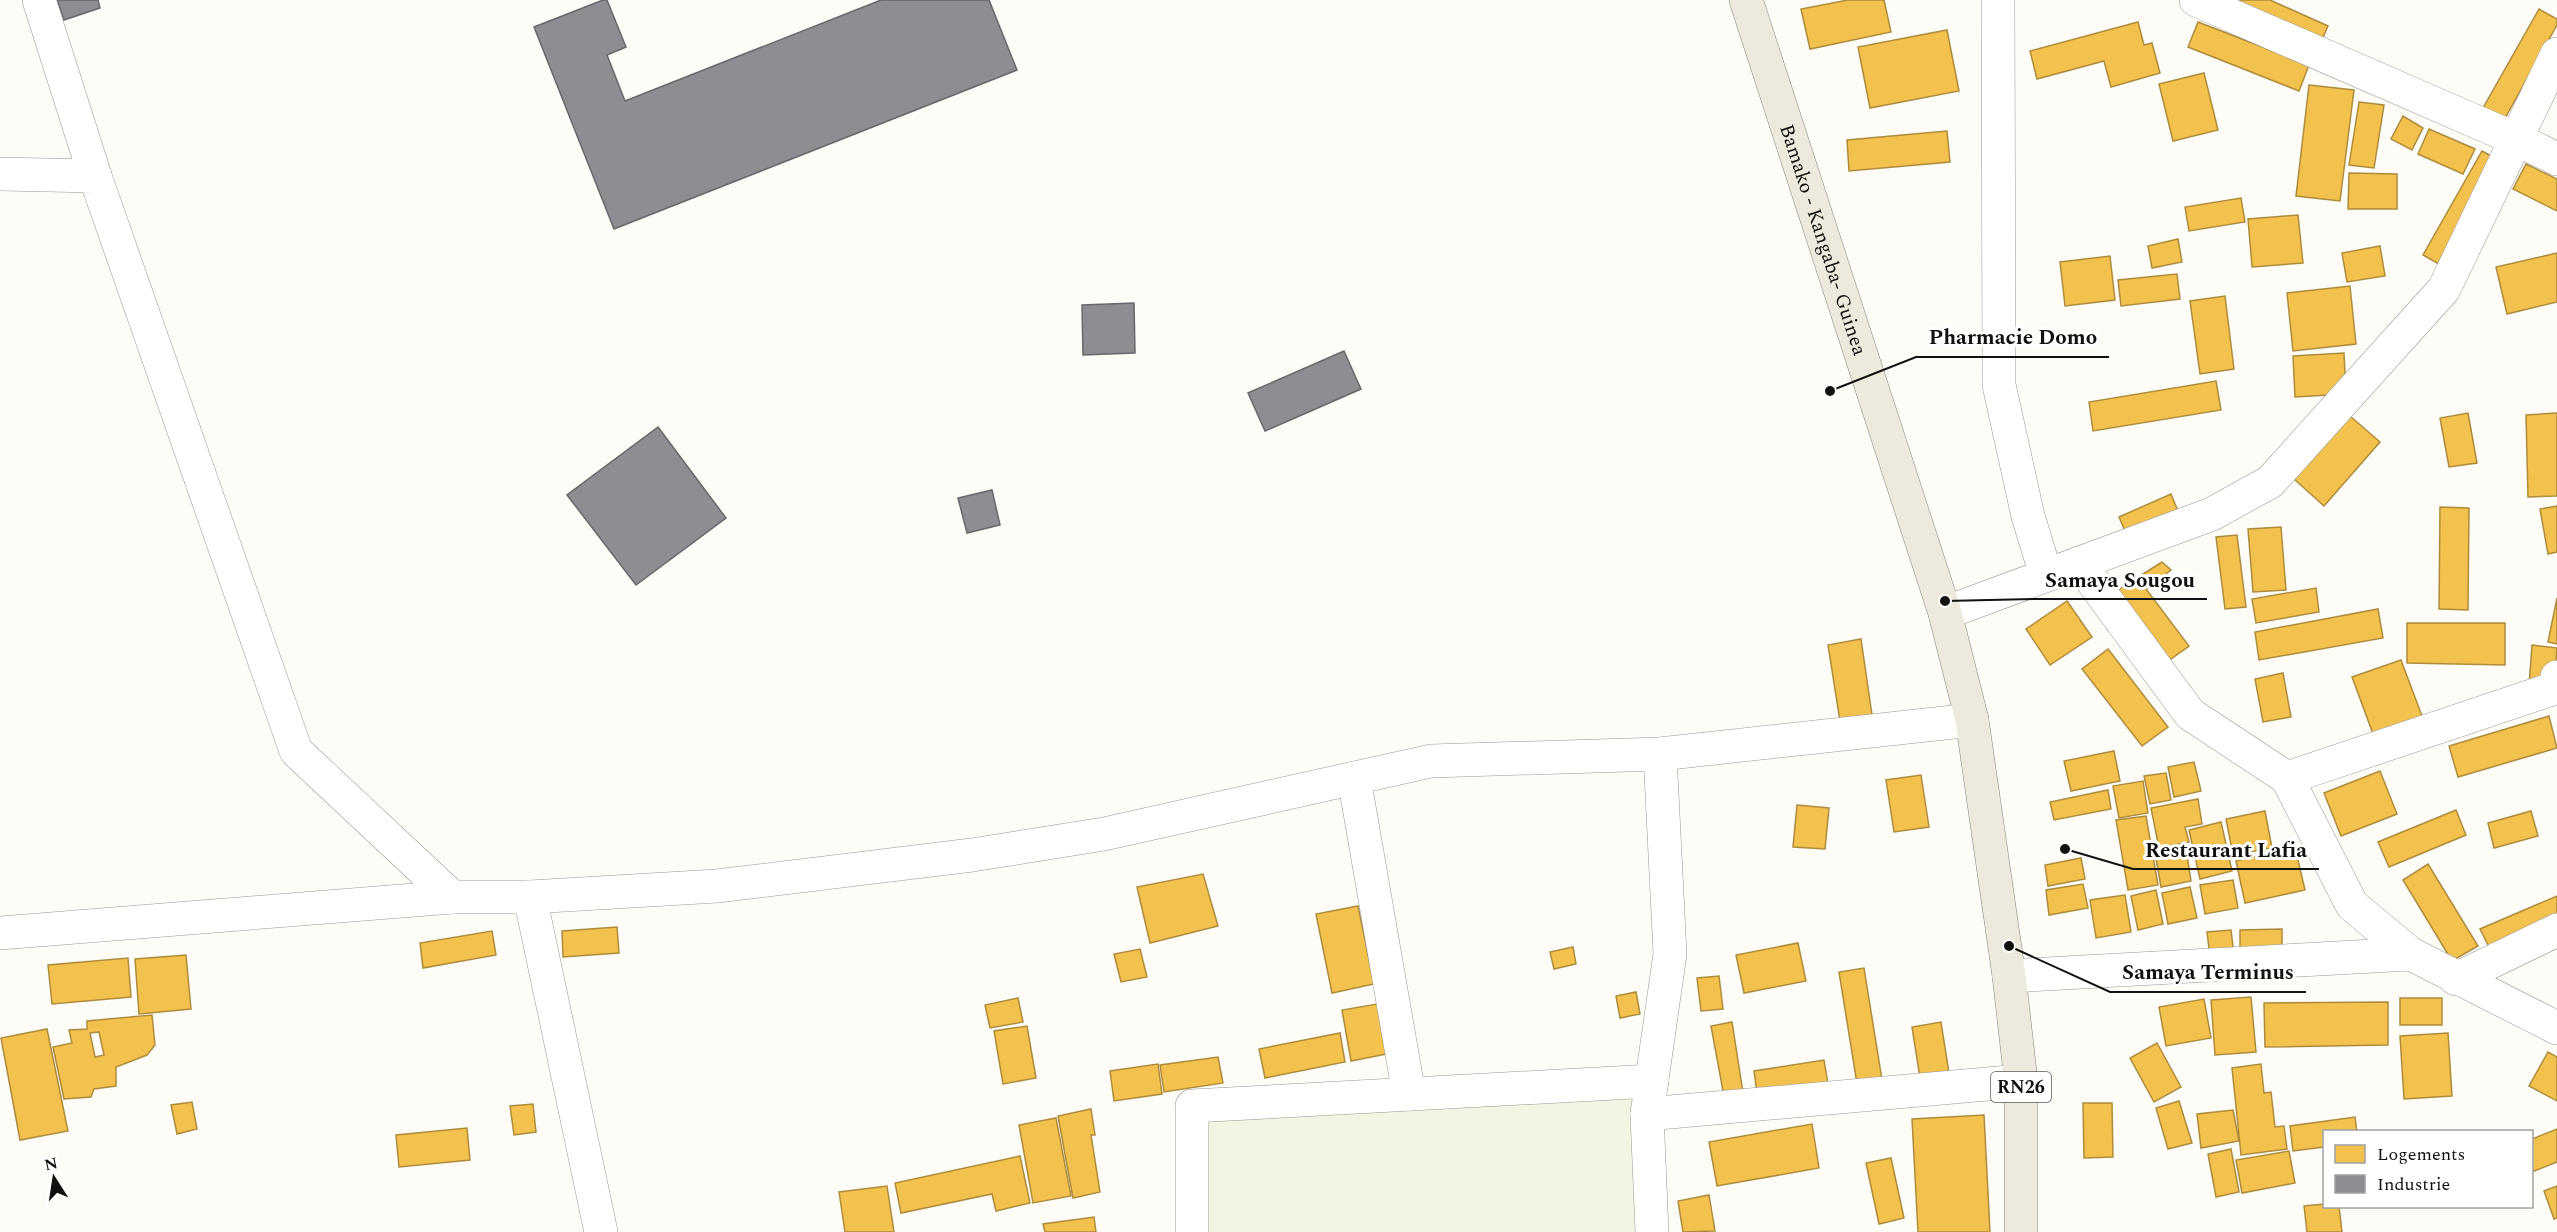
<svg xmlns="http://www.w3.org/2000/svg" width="2557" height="1232" viewBox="0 0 2557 1232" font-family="Spectral,serif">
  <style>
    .pitch { fill: #f0f6e1 }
    .homes { fill: #f2c14e; stroke: #ae8c3c; stroke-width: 1.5; fill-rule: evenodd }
    .industry { fill: #8d8d92; stroke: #68686b; stroke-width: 1.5 }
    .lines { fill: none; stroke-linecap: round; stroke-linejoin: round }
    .minor-casing { stroke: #979795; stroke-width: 34 }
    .major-casing { stroke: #858482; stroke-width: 34 }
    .minor { stroke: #fffffe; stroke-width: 33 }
    .major { stroke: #ede9dc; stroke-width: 33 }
    .labels { text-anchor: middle; stroke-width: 6; stroke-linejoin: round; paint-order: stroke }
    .shield { fill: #fff; stroke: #585858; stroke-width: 1.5 }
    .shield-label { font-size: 18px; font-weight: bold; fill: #111 }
    .street-label { font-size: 20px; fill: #111; stroke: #fff }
    .leader { fill: none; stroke: #111; stroke-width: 2 }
    .callout-dot { fill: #111; stroke: #fff; stroke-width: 2 }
    .callout-label { font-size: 21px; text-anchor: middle; font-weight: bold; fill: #111; stroke: #fff; stroke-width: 6; stroke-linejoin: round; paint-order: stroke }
  </style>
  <rect width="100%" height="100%" fill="#fdfcf7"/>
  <!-- pitch -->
  <polygon class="pitch" points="1633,1097 1641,1232 1206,1232 1202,1113"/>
  <!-- homes -->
  <g class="homes">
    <polygon points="1848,0 1884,0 1891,32 1810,49 1801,9"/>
    <polygon points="2214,0 2270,0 2328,26 2315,56"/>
    <polygon points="2539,9 2557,19 2557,25 2504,120 2483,108"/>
    <polygon points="2138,22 2144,45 2152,43 2160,73 2111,87 2104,61 2037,79 2030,51"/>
    <polygon points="2198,22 2309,65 2299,91 2188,47"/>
    <polygon points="1947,30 1959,91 1870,108 1858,47"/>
    <polygon points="2204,73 2218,130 2173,141 2159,84"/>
    <polygon points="2309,85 2354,90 2340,201 2296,196"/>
    <polygon points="2359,102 2384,105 2374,168 2349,165"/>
    <polygon points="2403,116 2423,128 2412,150 2391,139"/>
    <polygon points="2429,129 2475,149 2463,174 2418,154"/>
    <polygon points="1947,131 1950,162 1849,171 1847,140"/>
    <polygon points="2482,151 2504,163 2444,267 2423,255"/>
    <polygon points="2526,164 2557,179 2557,211 2513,189"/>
    <polygon points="2349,173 2397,174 2397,209 2348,209"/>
    <polygon points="2241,198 2245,222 2189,231 2185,207"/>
    <polygon points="2298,215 2303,263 2252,267 2248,219"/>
    <polygon points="2178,239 2182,262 2152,268 2148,246"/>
    <polygon points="2380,246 2385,276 2347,282 2342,253"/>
    <polygon points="2557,253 2557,302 2507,314 2496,267"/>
    <polygon points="2110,256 2115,300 2065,306 2060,262"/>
    <polygon points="2177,274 2180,299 2121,306 2118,280"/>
    <polygon points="2350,286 2356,344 2293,351 2287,293"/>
    <polygon points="2225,296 2234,369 2200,374 2190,301"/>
    <polygon points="2344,353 2346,394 2295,397 2293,356"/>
    <polygon points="2216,381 2221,410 2093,431 2089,402"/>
    <polygon points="2468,413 2477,463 2449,467 2440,418"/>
    <polygon points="2557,413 2557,496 2528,497 2526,415"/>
    <polygon points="2350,416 2380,442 2324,506 2294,479"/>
    <polygon points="2171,494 2180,516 2128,538 2119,517"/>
    <polygon points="2557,506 2557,552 2548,554 2540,509"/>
    <polygon points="2440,507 2469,508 2468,610 2439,609"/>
    <polygon points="2281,527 2286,590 2253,592 2248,529"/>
    <polygon points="2237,535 2246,607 2225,609 2216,537"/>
    <polygon points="2162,562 2171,570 2146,589 2189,646 2160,667 2113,593"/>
    <polygon points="2316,588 2319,612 2256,623 2252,599"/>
    <polygon points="2557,598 2557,644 2548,642"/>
    <polygon points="2067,601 2092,637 2050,665 2026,629"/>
    <polygon points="2378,609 2383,638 2259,660 2255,632"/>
    <polygon points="2407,623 2505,623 2505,665 2407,663"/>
    <polygon points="1861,639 1872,715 1840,721 1828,645"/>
    <polygon points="2532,645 2557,648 2554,688 2529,686"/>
    <polygon points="2108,649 2168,727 2142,746 2082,669"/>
    <polygon points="2401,660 2425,724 2376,742 2352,677"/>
    <polygon points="2283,673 2291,717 2263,722 2255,679"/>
    <polygon points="2549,716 2557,748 2458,777 2449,746"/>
    <polygon points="2114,751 2120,781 2071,791 2064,761"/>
    <polygon points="2194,762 2201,791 2174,797 2168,767"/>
    <polygon points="2380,771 2397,814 2341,836 2324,793"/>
    <polygon points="2166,773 2171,800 2150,804 2144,776"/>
    <polygon points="1921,775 1929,827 1894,832 1886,780"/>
    <polygon points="2143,781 2148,813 2119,818 2113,786"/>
    <polygon points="2108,790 2111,809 2054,820 2050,802"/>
    <polygon points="2198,799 2202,824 2185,827 2189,842 2159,848 2151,808"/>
    <polygon points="1797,805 1829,808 1825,849 1793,847"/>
    <polygon points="2456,810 2466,835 2389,867 2378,842"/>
    <polygon points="2265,811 2272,848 2233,855 2226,819"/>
    <polygon points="2531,811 2538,836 2494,848 2488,823"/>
    <polygon points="2146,816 2158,885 2128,890 2116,820"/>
    <polygon points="2221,822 2232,871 2200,879 2189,830"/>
    <polygon points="2295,847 2305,890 2245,903 2236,861"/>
    <polygon points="2186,848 2191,881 2161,887 2155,853"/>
    <polygon points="2081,858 2085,879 2048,886 2045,865"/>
    <polygon points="2428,864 2478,946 2452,961 2403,880"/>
    <polygon points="1203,874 1218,926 1150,943 1137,887"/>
    <polygon points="2233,880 2238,908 2205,914 2200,885"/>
    <polygon points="2083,884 2088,908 2049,915 2046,890"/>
    <polygon points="2190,887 2197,918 2168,924 2162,893"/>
    <polygon points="2156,890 2163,924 2138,930 2131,896"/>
    <polygon points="2125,895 2131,932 2096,938 2090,900"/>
    <polygon points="2557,896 2557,920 2490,949 2480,929"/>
    <polygon points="1358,906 1374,984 1332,993 1316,914"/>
    <polygon points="617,927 619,953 563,957 562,931"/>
    <polygon points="2282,929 2282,955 2240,955 2240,930"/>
    <polygon points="2231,930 2234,955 2210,957 2207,932"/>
    <polygon points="492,931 496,955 423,968 420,943"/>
    <polygon points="1798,943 1806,981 1744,993 1736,955"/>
    <polygon points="1573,947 1576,964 1554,969 1550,952"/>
    <polygon points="1140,949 1147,977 1121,982 1114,954"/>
    <polygon points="186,955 191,1009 139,1014 135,959"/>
    <polygon points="128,958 131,997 52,1004 48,965"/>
    <polygon points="1864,968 1883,1086 1858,1090 1839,972"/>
    <polygon points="1719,976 1723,1009 1701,1011 1697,978"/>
    <polygon points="1636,992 1640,1014 1620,1018 1616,996"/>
    <polygon points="2251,997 2256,1052 2215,1055 2211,1000"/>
    <polygon points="1018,998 1023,1022 990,1028 985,1005"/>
    <rect x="2400" y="998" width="42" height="27"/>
    <polygon points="2204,999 2211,1038 2166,1046 2159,1007"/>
    <polygon points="2388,1002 2388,1045 2265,1047 2264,1003"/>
    <polygon points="1383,1003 1392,1053 1351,1061 1342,1010"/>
    <path d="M152,1015L155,1045L147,1055L116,1067V1086L94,1089L91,1097L64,1099L53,1047L72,1043L69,1030L87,1029V1021ZM99,1032L104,1055L95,1057L90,1033Z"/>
    <polygon points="1732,1022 1744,1099 1725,1102 1711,1026"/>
    <polygon points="1941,1022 1949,1073 1920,1078 1912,1027"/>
    <polygon points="1027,1026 1036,1078 1003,1084 994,1031"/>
    <polygon points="47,1029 68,1131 20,1140 1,1038"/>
    <polygon points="1340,1033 1345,1062 1265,1078 1259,1049"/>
    <polygon points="2448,1033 2452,1096 2404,1099 2400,1036"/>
    <polygon points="2157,1043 2181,1087 2154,1102 2130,1058"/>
    <polygon points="2548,1052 2557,1057 2557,1101 2529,1086"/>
    <polygon points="1218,1057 1223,1083 1164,1092 1160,1065"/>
    <polygon points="1824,1060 1829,1090 1758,1101 1754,1071"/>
    <polygon points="1158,1064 1162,1094 1114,1101 1110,1071"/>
    <polygon points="2261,1064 2264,1093 2271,1092 2275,1127 2284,1126 2287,1149 2241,1155 2232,1068"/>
    <polygon points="2179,1101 2192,1143 2168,1149 2156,1108"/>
    <polygon points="192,1102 197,1129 177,1134 171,1105"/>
    <polygon points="2083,1103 2112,1103 2113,1157 2084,1158"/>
    <polygon points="533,1104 536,1132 514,1135 510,1106"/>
    <polygon points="1091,1109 1095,1135 1091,1135 1100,1192 1073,1198 1058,1116"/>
    <polygon points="2233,1110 2239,1141 2201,1148 2197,1114"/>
    <polygon points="1984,1115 1990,1232 1918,1232 1912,1119"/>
    <polygon points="2355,1117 2357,1132 2324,1132 2324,1147 2293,1151 2290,1126"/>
    <polygon points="1056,1118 1071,1196 1033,1203 1019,1125"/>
    <polygon points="1812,1124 1819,1168 1717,1186 1709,1142"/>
    <polygon points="467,1128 470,1160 399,1167 396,1135"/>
    <polygon points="2557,1129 2557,1162 2532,1172 2532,1139"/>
    <polygon points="2231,1149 2239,1192 2216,1197 2208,1154"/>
    <polygon points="2289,1151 2295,1183 2242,1193 2236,1160"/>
    <polygon points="1020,1156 1030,1203 996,1211 992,1194 901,1213 895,1183"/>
    <polygon points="1891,1158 1904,1218 1879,1224 1866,1163"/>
    <polygon points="887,1186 894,1232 845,1232 839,1192"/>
    <polygon points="2557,1186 2557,1218 2554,1219 2544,1191"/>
    <polygon points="1709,1195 1715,1231 1683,1232 1678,1201"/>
    <polygon points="2324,1204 2324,1206 2339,1206 2342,1232 2307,1232 2304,1206"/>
    <polygon points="1094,1217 1096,1232 1045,1232 1043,1224"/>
  </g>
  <!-- industry -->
  <g class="industry">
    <polygon points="57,0 98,0 100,8 64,20"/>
    <polygon points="603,0 607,0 626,47 607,55 625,101 881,0 989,0 1017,70 614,229 534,27"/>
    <polygon points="1134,303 1135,353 1083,355 1082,305"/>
    <polygon points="1344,351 1361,389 1265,431 1248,393"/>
    <polygon points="658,427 726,518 636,585 567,495"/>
    <polygon points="992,490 1000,525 967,533 958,498"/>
  </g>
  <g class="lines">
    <defs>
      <g id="minor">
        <polyline points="39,0 95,176"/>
        <polyline points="1998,0 1999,385 2028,516 2046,575"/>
        <polyline points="2196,0 2516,139 2557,159"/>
        <polyline points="0,174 95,176 296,751 452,897 530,897 717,886 972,855 1104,834 1431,761 1660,754 1972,720"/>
        <polyline points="2079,563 2190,714 2287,778 2352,905 2411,954"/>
        <polyline points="1945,613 2212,514 2270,482 2444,289 2557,54"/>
        <polyline points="1354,778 1409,1094"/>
        <polyline points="2287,778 2555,688 2557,677"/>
        <polyline points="530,897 601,1232"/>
        <polyline points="0,933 452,897"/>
        <polyline points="2009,976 2411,954 2557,1028"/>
        <polyline points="2456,979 2557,930"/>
        <polyline points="1647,1114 2021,1081"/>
        <polyline points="1192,1232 1192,1106 1652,1081"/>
        <polyline points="1652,1232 1647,1114 1670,954 1660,754"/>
      </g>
      <g id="major">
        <path id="s1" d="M1746,0L1945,613L1972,720L2009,976L2021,1081V1232"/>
      </g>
    </defs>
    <!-- minor casing -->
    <use href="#minor" class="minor-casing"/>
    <!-- major casing -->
    <use href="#major" class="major-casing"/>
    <!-- minor -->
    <use href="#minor" class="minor"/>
    <!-- major -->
    <use href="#major" class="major"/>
  </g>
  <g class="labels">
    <!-- shield labels -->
    <rect class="shield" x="1991" y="1072" width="60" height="30" rx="4.5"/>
    <g class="shield-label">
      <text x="2021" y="1093">RN26</text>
    </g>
    <!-- street labels -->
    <g class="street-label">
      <text dy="7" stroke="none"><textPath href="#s1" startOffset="252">Bamako - Kangaba- Guinea</textPath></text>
    </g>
  </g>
  <!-- callouts -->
  <path class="leader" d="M1830 391L1916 357H2109M1945 601L2033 599H2207M2065 849L2133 869H2319M2009 946L2110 992H2306"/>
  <g class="callout-dot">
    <circle cx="1830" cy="391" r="6"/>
    <circle cx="1945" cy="601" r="6"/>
    <circle cx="2065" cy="849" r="6"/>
    <circle cx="2009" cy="946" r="6"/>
  </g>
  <g class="callout-label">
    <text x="2013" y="344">Pharmacie Domo</text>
    <text x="2120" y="587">Samaya Sougou</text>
    <text x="2226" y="857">Restaurant Lafia</text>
    <text x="2208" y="979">Samaya Terminus</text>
  </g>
  <!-- legend -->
  <rect x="2323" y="1130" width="210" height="78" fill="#ffffff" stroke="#a0a0a0" stroke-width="1.5"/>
  <rect x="2335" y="1145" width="30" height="18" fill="#f2c14e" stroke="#a0a0a0" stroke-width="1.5"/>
  <text x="2377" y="1160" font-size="18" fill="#111111">Logements</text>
  <rect x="2335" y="1175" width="30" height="18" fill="#8d8d92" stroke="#a0a0a0" stroke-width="1.5"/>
  <text x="2377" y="1190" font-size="18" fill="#111111">Industrie</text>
  <!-- north arrow -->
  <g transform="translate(54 1178) rotate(348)" stroke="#ffffff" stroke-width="4.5" paint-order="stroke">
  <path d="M0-4.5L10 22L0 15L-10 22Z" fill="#111111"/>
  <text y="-9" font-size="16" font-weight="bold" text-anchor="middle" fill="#111111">N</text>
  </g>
</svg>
